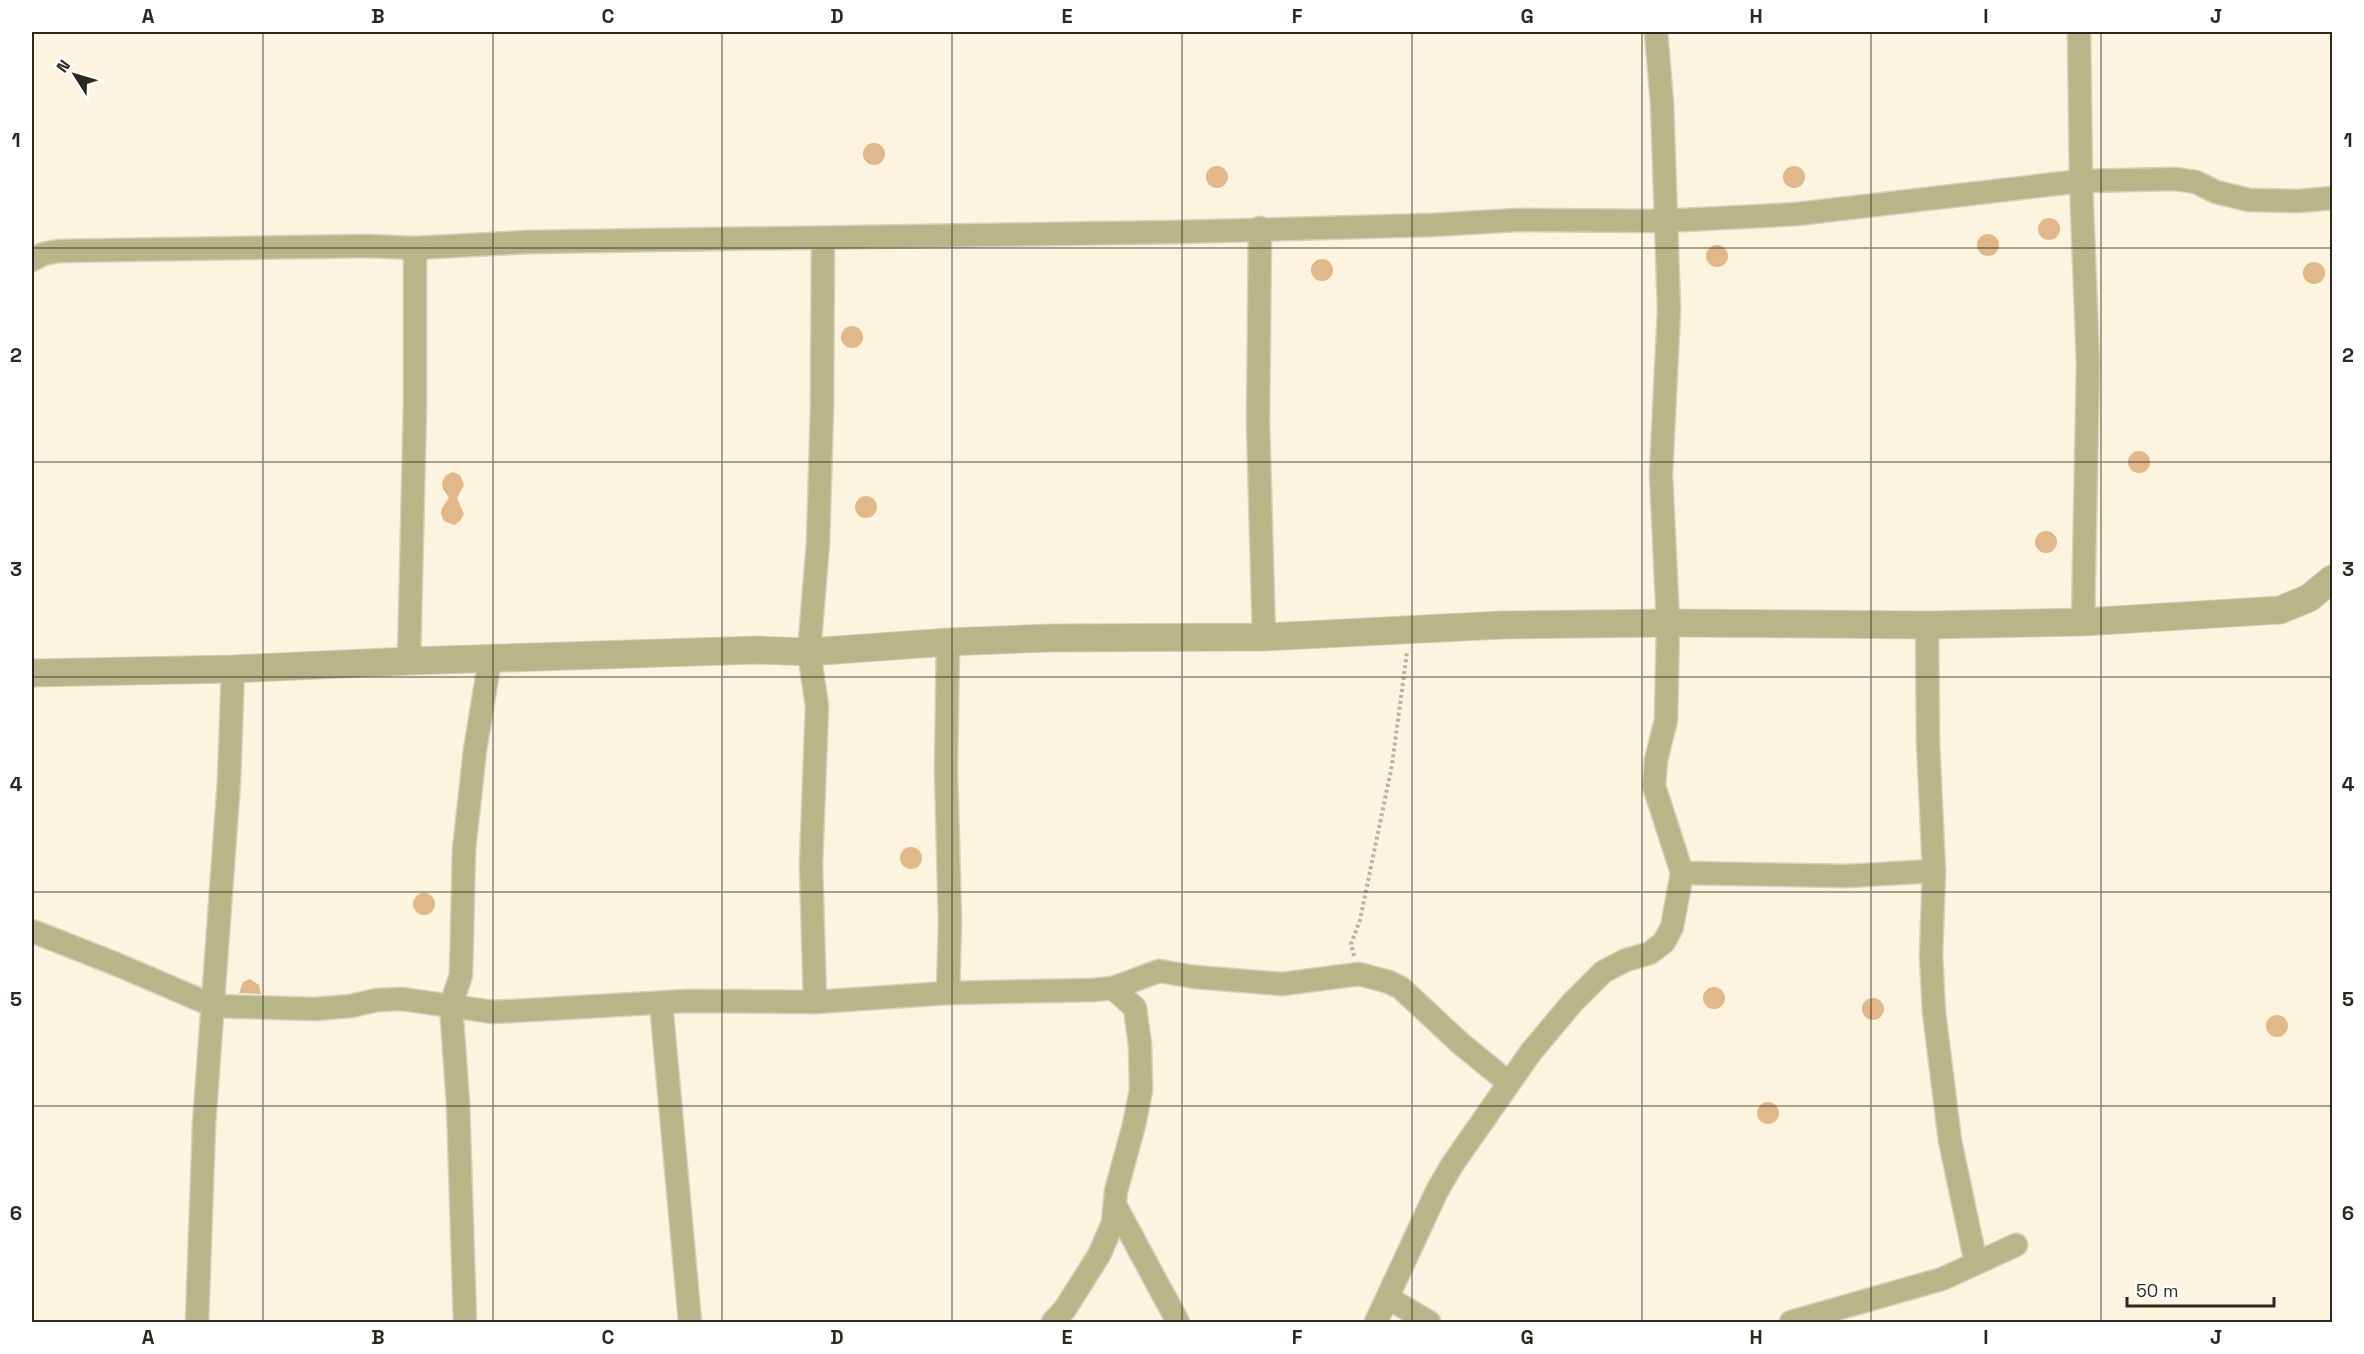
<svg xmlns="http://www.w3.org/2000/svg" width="2364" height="1354" viewBox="0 0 2364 1354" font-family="'Space Grotesk',sans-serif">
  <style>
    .building { fill: #e1b88a }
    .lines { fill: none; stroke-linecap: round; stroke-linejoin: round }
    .minor-casing { stroke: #d7cfbd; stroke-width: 25 }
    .tertiary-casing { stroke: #d7cfbd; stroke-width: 29 }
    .path { stroke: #b9b2a1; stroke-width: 4; stroke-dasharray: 3 3; stroke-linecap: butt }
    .minor { stroke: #b6b688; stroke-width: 22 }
    .tertiary { stroke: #b6b688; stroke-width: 27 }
    .grid { fill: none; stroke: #2b2820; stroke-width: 1.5; stroke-opacity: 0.55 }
    .neatline { fill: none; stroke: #2b2820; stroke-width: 2 }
    .grid-label { font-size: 20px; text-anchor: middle; font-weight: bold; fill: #2b2820 }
  </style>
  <rect width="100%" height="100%" fill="#fdf4df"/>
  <!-- building -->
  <g class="building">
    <circle cx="874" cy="154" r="11"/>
    <circle cx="1794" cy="177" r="11"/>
    <circle cx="1217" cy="177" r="11"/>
    <circle cx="2049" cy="229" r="11"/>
    <circle cx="1988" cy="245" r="11"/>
    <circle cx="1717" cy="256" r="11"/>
    <circle cx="1322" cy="270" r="11"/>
    <circle cx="2314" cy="273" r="11"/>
    <circle cx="852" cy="337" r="11"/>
    <circle cx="2139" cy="462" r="11"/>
    <polygon points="453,472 460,475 464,485 457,498 464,514 460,521 454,525 444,521 441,514 442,508 449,498 443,489 442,482 446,475"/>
    <circle cx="866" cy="507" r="11"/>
    <circle cx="2046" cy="542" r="11"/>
    <circle cx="911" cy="858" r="11"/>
    <circle cx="424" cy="904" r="11"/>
    <polygon points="250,979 259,985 261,994 239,993 243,982"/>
    <circle cx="1714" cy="998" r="11"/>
    <circle cx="1873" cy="1009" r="11"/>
    <circle cx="2277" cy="1026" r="11"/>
    <circle cx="1768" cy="1113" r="11"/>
  </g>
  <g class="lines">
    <defs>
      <g id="minor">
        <polyline points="2079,32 2081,181 2088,364 2083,622"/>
        <polyline points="1260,228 1258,423 1264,637"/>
        <polyline points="32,260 43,254 58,251 367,246 415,248 529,242 1177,232 1431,225 1517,220 1664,221 1797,214 2081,181 2175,179 2196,182 2216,192 2249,200 2299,201 2332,198"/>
        <polyline points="1927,625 1928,742 1934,871 1931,956 1934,1012 1950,1141 1976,1263"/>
        <polyline points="948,642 946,770 950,922 948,993"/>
        <polyline points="409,661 415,405 415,248"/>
        <polyline points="1682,873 1847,876 1934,871"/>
        <polyline points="32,931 116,964 214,1006 315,1009 351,1006 377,1000 402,999 493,1012 687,1001 815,1002 948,993 1093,990 1113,988 1159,971 1195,977 1282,984 1359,974 1389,982 1401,988 1460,1043 1509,1083"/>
        <polyline points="815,1002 811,865 817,706 809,652 818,543 822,408 823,239"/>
        <polyline points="661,1003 690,1322"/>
        <polyline points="1115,1205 1178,1322"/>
        <polyline points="1388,1298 1429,1322"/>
        <polyline points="197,1322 204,1125 229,781 233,669"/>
        <polyline points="465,1322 458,1103 451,1005 461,975 464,850 475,750 490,659"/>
        <polyline points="1053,1322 1065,1309 1099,1255 1113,1223 1116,1191 1134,1125 1141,1090 1140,1045 1135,1008 1113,988"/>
        <polyline points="1376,1322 1437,1191 1452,1165 1531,1052 1572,1003 1603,972 1626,960 1650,953 1664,942 1672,927 1682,873 1654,786 1656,760 1666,720 1668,623 1661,474 1669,310 1662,103 1656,32"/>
        <polyline points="1791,1322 1942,1279 2016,1245"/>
      </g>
      <polyline id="tertiary" points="32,673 233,669 409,661 758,650 809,652 948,642 1051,638 1264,637 1502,625 1668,623 1927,625 2083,622 2280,610 2309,598 2332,579"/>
    </defs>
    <!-- minor casing -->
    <use href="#minor" class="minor-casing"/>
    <!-- tertiary casing -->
    <use href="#tertiary" class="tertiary-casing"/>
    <!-- path -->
    <polyline class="path" points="1354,956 1351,944 1360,920 1392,765 1407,652"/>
    <!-- minor -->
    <use href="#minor" class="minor"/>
    <!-- tertiary -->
    <use href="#tertiary" class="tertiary"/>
  </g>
  <!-- grid -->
  <path class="grid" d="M263,32V1322M493,32V1322M722,32V1322M952,32V1322M1182,32V1322M1412,32V1322M1642,32V1322M1871,32V1322M2101,32V1322M32,248H2332M32,462H2332M32,677H2332M32,892H2332M32,1106H2332"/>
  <!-- border -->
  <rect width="2364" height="1354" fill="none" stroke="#ffffff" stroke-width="66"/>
  <!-- north arrow -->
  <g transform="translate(75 75) rotate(307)" stroke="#ffffff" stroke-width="4.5" paint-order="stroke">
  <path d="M0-4.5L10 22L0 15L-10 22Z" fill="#2b2820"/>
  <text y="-9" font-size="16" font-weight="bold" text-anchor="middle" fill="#2b2820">N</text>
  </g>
  <!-- scale -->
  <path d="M2127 1297v9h147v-9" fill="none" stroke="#2b2820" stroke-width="3"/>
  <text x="2136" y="1297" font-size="18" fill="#2b2820" stroke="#ffffff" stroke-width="4.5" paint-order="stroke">50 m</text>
  <rect x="33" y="33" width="2298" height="1288" class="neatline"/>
  <g class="grid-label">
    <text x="148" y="23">A</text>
    <text x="378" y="23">B</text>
    <text x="608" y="23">C</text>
    <text x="837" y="23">D</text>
    <text x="1067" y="23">E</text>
    <text x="1297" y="23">F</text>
    <text x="1527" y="23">G</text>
    <text x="1756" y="23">H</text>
    <text x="1986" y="23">I</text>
    <text x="2216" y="23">J</text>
    <text x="16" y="147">1</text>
    <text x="2348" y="147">1</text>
    <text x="16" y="362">2</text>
    <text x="2348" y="362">2</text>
    <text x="16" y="576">3</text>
    <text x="2348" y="576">3</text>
    <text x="16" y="791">4</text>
    <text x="2348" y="791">4</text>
    <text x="16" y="1006">5</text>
    <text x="2348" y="1006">5</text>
    <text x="16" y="1220">6</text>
    <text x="2348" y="1220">6</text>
    <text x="148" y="1344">A</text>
    <text x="378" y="1344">B</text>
    <text x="608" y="1344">C</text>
    <text x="837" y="1344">D</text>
    <text x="1067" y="1344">E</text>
    <text x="1297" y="1344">F</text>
    <text x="1527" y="1344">G</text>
    <text x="1756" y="1344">H</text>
    <text x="1986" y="1344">I</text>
    <text x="2216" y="1344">J</text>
  </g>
</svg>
